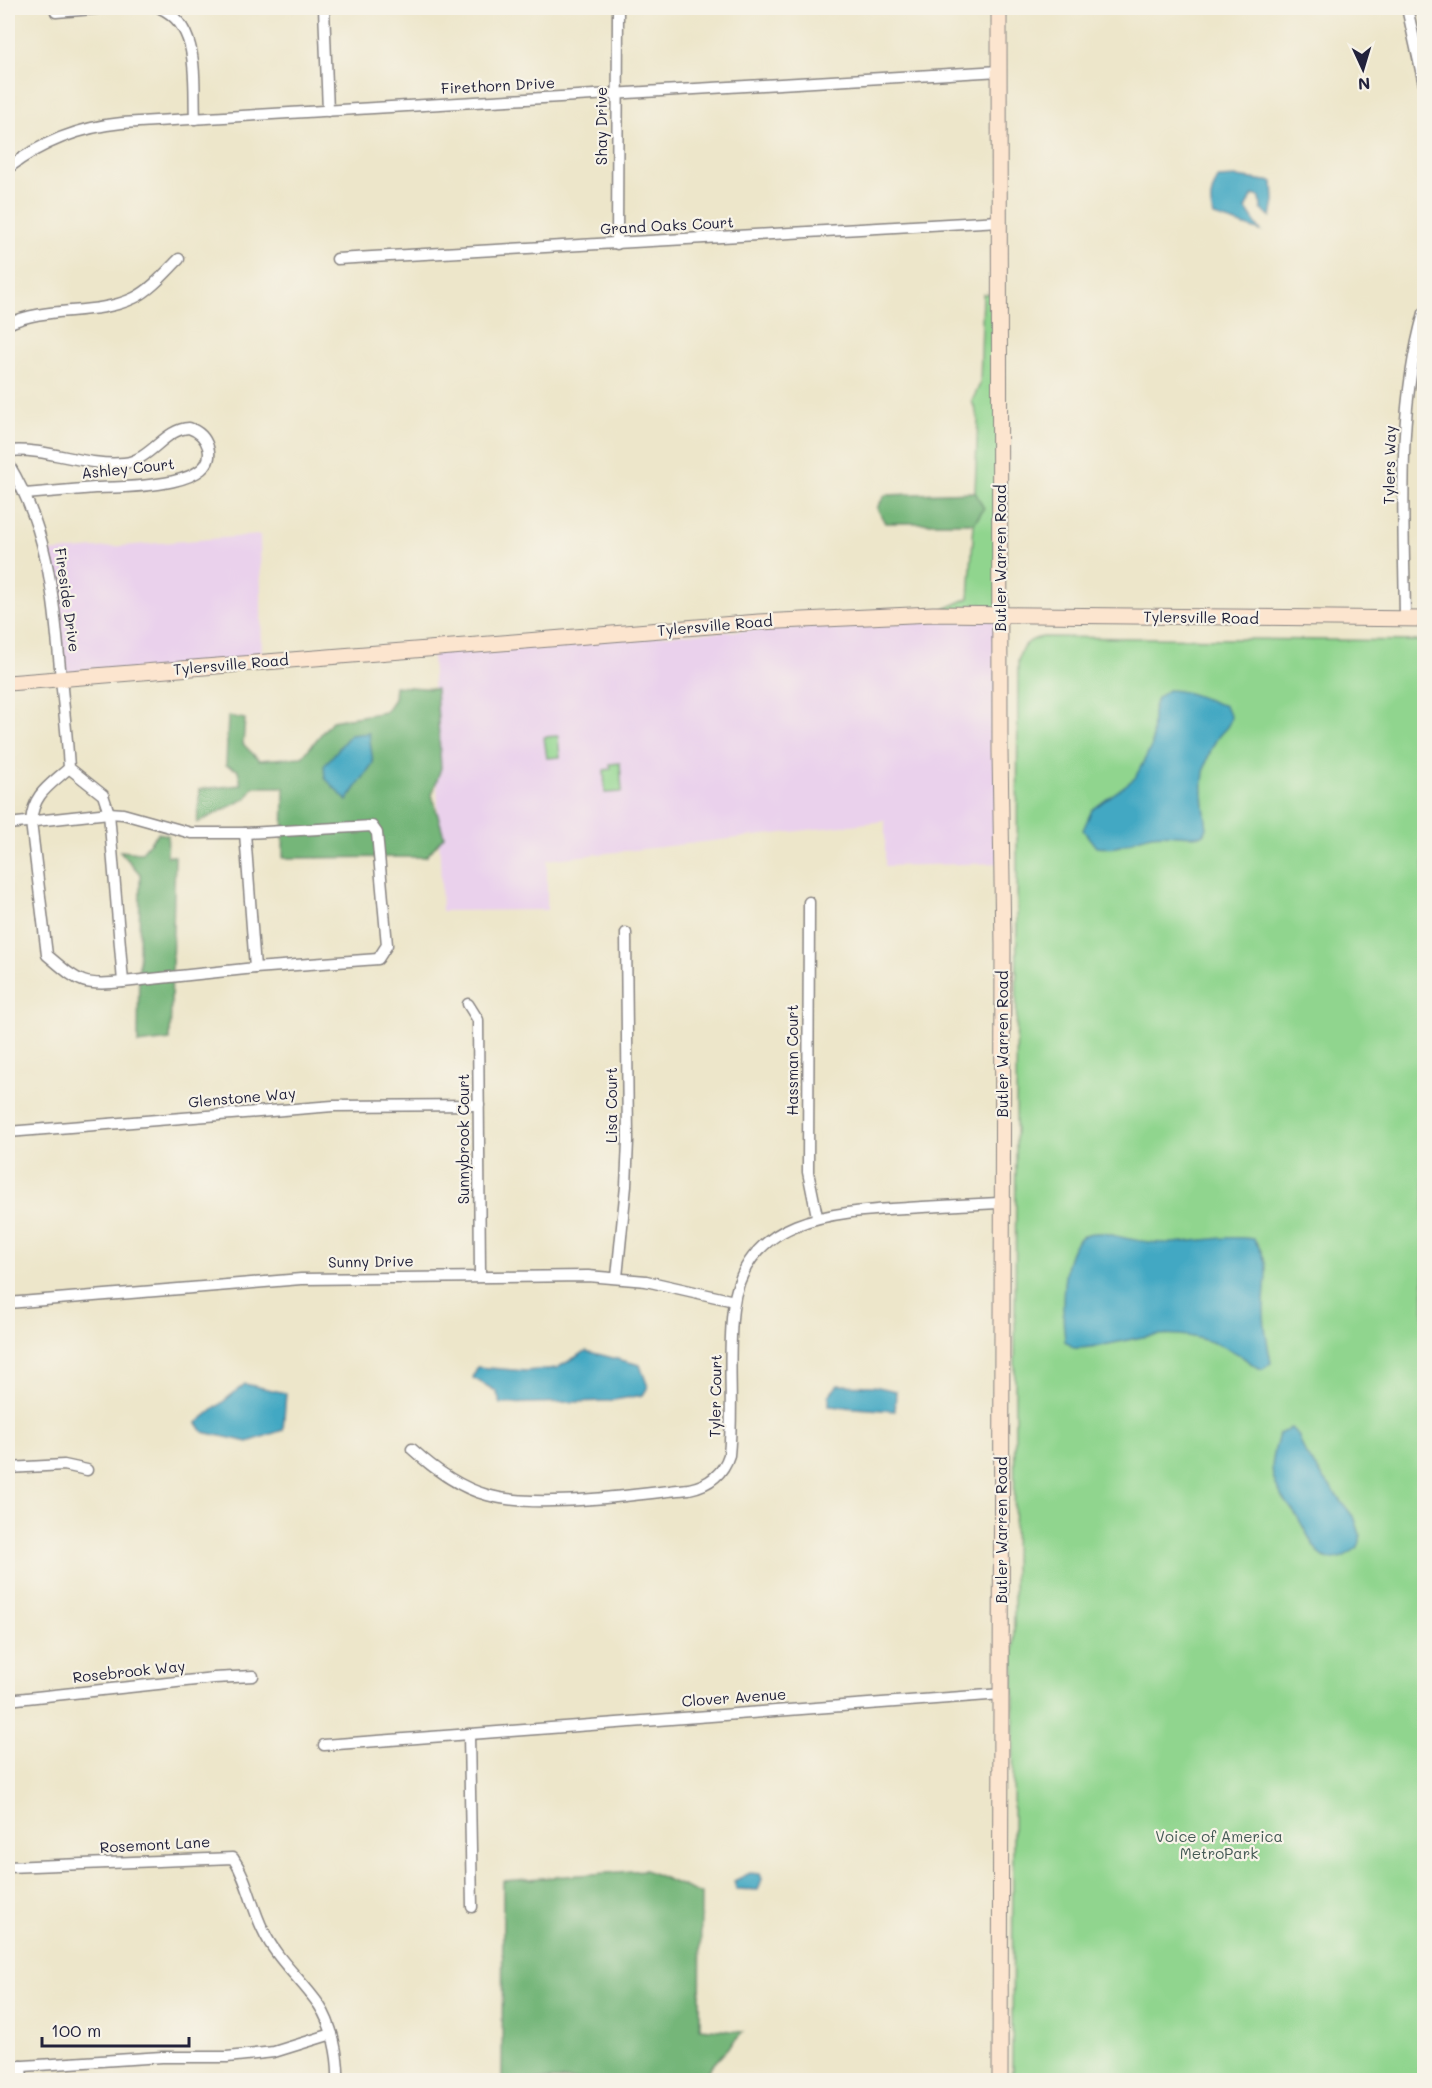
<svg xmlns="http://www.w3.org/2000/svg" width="1432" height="2088" viewBox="0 0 1432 2088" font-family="Mali,sans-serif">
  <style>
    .built { fill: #ead1ec }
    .green { fill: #90d58e; stroke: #597c64; stroke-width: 1.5 }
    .forest { fill: #74b679; stroke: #4b6c5a; stroke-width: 1.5 }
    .water { fill: #43a8c3; stroke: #32657f; stroke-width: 1.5 }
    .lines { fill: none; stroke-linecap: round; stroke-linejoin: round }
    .minor-casing { stroke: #888482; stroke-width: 13 }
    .secondary-casing { stroke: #888482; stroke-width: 17 }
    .minor { stroke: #fff; stroke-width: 10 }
    .secondary { stroke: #fce5cf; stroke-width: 15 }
    .labels { text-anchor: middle; stroke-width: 4.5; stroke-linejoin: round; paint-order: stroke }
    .street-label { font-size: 15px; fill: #22223b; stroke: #f7f3e8 }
    .park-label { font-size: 15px; fill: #435854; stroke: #f7f3e8 }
  </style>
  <rect width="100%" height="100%" fill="#f7f3e8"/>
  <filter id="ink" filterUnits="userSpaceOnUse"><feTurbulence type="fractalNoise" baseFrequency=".0167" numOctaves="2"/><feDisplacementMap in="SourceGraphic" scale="12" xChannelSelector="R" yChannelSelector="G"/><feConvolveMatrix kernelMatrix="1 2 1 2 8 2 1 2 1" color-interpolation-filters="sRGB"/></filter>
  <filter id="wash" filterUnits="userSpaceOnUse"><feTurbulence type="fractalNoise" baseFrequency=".008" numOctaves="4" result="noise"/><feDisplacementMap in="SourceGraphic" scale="24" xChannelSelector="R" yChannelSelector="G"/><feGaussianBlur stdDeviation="1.35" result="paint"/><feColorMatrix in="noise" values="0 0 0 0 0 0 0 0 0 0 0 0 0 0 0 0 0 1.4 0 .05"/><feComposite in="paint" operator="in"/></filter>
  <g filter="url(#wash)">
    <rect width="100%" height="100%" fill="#ede6ca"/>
    <!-- built -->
    <g class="built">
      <polygon points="260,535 262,662 61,678 46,552"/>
      <polygon points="1001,615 1003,863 885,866 885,821 547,860 547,910 442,911 432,649"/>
    </g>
    <!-- green -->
    <g class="green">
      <polygon points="1001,293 1001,615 933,614 969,598 974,523 984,509 975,492 978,418 972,401 980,384 983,294"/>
      <path d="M1043,637L1424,641V2080H1012L1018,662C1020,647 1028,639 1043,637Z"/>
      <polygon points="558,736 560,757 547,758 544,737"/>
      <polygon points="620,763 622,792 605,793 604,770 611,769 610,764"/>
    </g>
    <!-- forest -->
    <g class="forest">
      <polygon points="975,492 984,509 974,523 885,523 877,508 885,495"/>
      <polygon points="395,686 436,689 441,768 432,795 444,836 426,857 283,858 284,787 253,787 247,798 197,823 200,789 241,785 238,770 226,765 228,716 245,719 243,744 259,760 302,757 332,721 385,712 394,699"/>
      <polygon points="158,833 168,835 167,856 175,856 170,1040 138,1044 140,874 120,851 141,853"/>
      <polygon points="645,1870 701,1894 700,2028 743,2032 699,2080 502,2080 503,1881"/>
    </g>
    <!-- water -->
    <g class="water">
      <path d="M1237,177L1273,182L1274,201L1271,217L1261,209L1260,197L1253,195L1246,209L1261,231L1214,216C1208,202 1211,192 1218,178Z"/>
      <path d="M1168,690C1189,690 1205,700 1225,706L1231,717C1229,729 1222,730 1216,740C1198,771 1202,795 1207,828L1203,835C1185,838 1170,832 1151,835C1126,841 1125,850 1096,847L1083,830L1092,810L1135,778L1152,745L1153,711L1157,698Z"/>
      <polygon points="369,733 373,763 347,801 325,778 324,766 350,735"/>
      <path d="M1104,1233C1127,1239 1149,1244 1174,1243C1201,1241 1226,1235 1254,1239C1273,1268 1264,1275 1264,1307C1263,1325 1268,1345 1271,1363L1263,1369C1254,1367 1252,1363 1244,1358C1231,1348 1205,1339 1188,1336C1149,1329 1113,1348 1074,1348L1065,1341C1062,1315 1059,1248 1085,1235C1090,1232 1098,1233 1104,1233Z"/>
      <polygon points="586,1351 640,1365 648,1387 643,1395 608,1401 501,1404 496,1391 473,1378 477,1367 526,1371 557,1368"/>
      <polygon points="245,1384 286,1393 283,1430 248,1442 203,1432 197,1423"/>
      <polygon points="838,1385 874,1386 896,1391 895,1411 829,1406 829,1395"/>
      <path d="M1291,1428L1298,1435L1306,1455L1355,1519L1360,1534L1358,1547C1323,1575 1317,1551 1301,1523C1292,1507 1278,1496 1273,1476C1270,1462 1276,1447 1279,1434Z"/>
      <polygon points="750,1873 760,1874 762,1879 758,1890 736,1889 734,1881"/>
    </g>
  </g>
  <g filter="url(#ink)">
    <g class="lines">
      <defs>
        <g id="minor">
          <path d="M160,8C201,26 193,81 195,119"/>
          <polyline points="324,8 328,111"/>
          <polyline points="1407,8 1424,84"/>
          <polyline points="56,12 105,8"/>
          <path d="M8,168C42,142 80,127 122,123L1000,71"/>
          <polyline points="617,244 618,8"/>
          <polyline points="337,259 1000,221"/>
          <path d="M8,324C47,305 94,317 134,298C151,290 166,272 179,259"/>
          <path d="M8,451C47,447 85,467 124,463C151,460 164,429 189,428C198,431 205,437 208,447C221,489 118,487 95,488C71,490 48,492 25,494"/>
          <path d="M8,463C48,529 53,592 60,668C63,701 67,734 69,768L103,795L109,813L123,982C81,987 78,981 47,955L31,822C33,794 49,786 69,768"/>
          <path d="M1405,619C1404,517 1396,412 1424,313"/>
          <polyline points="8,824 109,813 123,814 191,833 245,833 255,968 123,982"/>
          <polyline points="245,833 372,826 377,833 387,945 378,959 255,968"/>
          <polyline points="809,902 808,1172 817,1216"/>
          <polyline points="468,1004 478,1020 480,1276"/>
          <polyline points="8,1132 333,1106 479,1105"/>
          <polyline points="617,1277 626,1186 628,1141 626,933"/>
          <polyline points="8,1303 301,1279 588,1276 646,1281 734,1301"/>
          <path d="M412,1449C434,1469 458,1487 487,1495C540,1510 632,1494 689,1489C709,1485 723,1474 729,1455C734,1407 727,1357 733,1309C744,1216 834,1212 907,1208C939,1206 971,1204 1002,1203"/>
          <polyline points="8,1468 64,1465 87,1470"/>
          <polyline points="8,1700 214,1678 253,1676"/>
          <polyline points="469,1734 472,1907"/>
          <polyline points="324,1745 1002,1694"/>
          <path d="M8,1867L233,1858C248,1880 251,1906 263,1930C276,1959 301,1979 319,2005C332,2024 339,2057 338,2080"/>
          <polyline points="21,2066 22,2080"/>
          <polyline points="8,2067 162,2057 227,2057 274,2052 332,2034"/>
        </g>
        <g id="secondary">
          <polyline points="999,8 1000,752 1003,945 1000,2080"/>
          <polyline points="8,683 759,622 933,614 1424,619"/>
        </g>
      </defs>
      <!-- minor casing -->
      <use href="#minor" class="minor-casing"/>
      <!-- secondary casing -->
      <use href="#secondary" class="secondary-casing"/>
      <!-- minor -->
      <use href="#minor" class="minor"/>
      <!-- secondary -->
      <use href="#secondary" class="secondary"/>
    </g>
  </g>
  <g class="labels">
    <!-- street labels -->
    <g class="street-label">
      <text transform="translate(498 86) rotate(-3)" y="5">Firethorn Drive</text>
      <text transform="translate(602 126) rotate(-90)" y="5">Shay Drive</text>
      <text transform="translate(667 226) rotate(-3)" y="5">Grand Oaks Court</text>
      <text transform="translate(1390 465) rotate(-89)" y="5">Tylers Way</text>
      <text transform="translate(128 469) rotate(-6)" y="5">Ashley Court</text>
      <text transform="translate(1001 558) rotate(-90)" y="5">Butler Warren Road</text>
      <text transform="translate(67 600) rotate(82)" y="5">Fireside Drive</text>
      <text transform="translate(1201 618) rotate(1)" y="5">Tylersville Road</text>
      <text transform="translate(715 626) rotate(-5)" y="5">Tylersville Road</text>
      <text transform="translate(231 665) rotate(-5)" y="5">Tylersville Road</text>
      <text transform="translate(1003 1044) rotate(-90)" y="5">Butler Warren Road</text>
      <text transform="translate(793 1060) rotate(-90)" y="5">Hassman Court</text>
      <text transform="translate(242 1098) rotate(-5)" y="5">Glenstone Way</text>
      <text transform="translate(612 1105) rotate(-90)" y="5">Lisa Court</text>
      <text transform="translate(464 1139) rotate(-90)" y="5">Sunnybrook Court</text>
      <text transform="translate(371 1262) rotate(-1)" y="5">Sunny Drive</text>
      <text transform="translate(716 1396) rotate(-89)" y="5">Tyler Court</text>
      <text transform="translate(1002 1530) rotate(-90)" y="5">Butler Warren Road</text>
      <text transform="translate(129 1672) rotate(-6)" y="5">Rosebrook Way</text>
      <text transform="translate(734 1698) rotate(-4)" y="5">Clover Avenue</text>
      <text transform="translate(155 1845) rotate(-3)" y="5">Rosemont Lane</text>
    </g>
    <!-- park labels -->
    <g class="park-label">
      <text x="1219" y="1842">Voice of America<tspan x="1219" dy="17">MetroPark</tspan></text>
    </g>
  </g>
  <!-- margin -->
  <rect width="1432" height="2088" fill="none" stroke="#f7f3e8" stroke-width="30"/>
  <!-- north arrow -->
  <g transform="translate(1363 69) rotate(176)" stroke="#f7f3e8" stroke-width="4.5" paint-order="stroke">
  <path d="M0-4.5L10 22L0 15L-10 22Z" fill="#22223b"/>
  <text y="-9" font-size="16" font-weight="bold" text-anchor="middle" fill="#22223b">N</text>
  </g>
  <!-- scale -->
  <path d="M42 2037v9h147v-9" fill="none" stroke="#22223b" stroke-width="3"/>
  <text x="51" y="2037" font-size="18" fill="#22223b" stroke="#f7f3e8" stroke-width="4.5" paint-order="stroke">100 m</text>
</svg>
